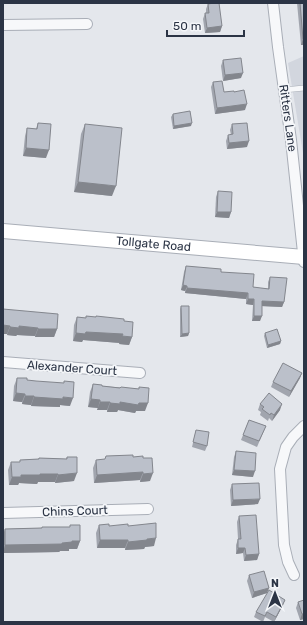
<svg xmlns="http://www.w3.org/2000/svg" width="307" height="625" viewBox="0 0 307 625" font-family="Rubik,sans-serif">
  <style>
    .built { fill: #d2d6de }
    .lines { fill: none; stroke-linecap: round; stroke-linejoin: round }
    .lane-casing { stroke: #a9aeb7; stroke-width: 6 }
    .street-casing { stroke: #a9aeb7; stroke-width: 12 }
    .secondary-casing { stroke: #a9aeb7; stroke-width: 16 }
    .lane { stroke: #f7f8fa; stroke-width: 5 }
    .street { stroke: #f7f8fa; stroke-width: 10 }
    .secondary { stroke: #fff; stroke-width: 14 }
    .wall { fill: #a1a5ae }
    .shaded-wall { fill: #83868d }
    .building { fill: #bbc0ca; stroke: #83868d }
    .labels { text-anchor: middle; stroke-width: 3.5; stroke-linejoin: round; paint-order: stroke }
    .street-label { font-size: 12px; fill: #2b3445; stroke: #f4f6f9 }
  </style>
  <rect width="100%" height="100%" fill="#e4e7ec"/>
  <!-- built -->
  <polygon class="built" points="304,56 304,159 288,63"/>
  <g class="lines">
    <defs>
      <polyline id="lane" points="284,90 304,88"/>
      <g id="street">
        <polyline points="273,3 278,47 291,140 304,262"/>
        <polyline points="3,25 87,24"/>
        <polyline points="3,362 140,373"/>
        <polyline points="3,513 148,509"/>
        <polyline points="294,575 288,562 284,545 280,469 286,447 293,437 304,426"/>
      </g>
      <g id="secondary">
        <path id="s1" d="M3,231L304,257"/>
      </g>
    </defs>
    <!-- lane casing -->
    <use href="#lane" class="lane-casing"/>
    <!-- street casing -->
    <use href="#street" class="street-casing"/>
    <!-- secondary casing -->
    <use href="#secondary" class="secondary-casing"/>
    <!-- lane -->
    <use href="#lane" class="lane"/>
    <!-- street -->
    <use href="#street" class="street"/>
    <!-- secondary -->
    <use href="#secondary" class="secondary"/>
  </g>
  <!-- wall -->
  <g class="wall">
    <polygon points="297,3 304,3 304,45 301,45"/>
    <polygon points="208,4 222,26 220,32 205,33 203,19 205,13 206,13 206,9"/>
    <polygon points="223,60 241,78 223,81 221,66"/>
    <polygon points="213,82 224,92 234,92 245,110 215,114 211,87"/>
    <polygon points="173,114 191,126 173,129 171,117"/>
    <polygon points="38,123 46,158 23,156 25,136 27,128 36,129"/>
    <polygon points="85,124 112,196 74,192 81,134"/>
    <polygon points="232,124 247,147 227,149 226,141 228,135 231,135 230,130"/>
    <polygon points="218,191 231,212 229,218 215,217 216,197"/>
    <polygon points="186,266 221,272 253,287 268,289 268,282 270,277 284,302 282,307 262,306 260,321 252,321 253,305 246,304 246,299 185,293 185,291 181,290 184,272"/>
    <polygon points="181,306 189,333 188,336 180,337 180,309"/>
    <polygon points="3,309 57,329 54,337 35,337 35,336 17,335 16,336 7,335 7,334 3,334"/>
    <polygon points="86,316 124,321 132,337 129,345 119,344 120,343 83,340 82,342 73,341 74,325 77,317 86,318"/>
    <polygon points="265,333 281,341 280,344 267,348 264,336"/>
    <polygon points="302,373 300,378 289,397 271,387 273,382"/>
    <polygon points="17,378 27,380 70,406 60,405 60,407 31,406 31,405 22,404 22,402 13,401 14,386"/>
    <polygon points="93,384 102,386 139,389 139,387 145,411 136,411 135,413 118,410 117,412 107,412 107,410 97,410 98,408 88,407 90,392"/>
    <polygon points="260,404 280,410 272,421 269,418 268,421 260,415 261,412 258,410"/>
    <polygon points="249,420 266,426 257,447 241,440"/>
    <polygon points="196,430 207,446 205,451 192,447"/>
    <polygon points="236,451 253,477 232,475 234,457"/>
    <polygon points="67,457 74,481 55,483 55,482 38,482 37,484 19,483 18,485 9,485 8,470 11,462 20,462 20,460 38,459 39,458 66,459"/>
    <polygon points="133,457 143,458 150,481 140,482 140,480 94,483 93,468 96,460"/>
    <polygon points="232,484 258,504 231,506 230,490"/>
    <polygon points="239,516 259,554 257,560 244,561 243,553 236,554 236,545 238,539 237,522"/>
    <polygon points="70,525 80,541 77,549 69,549 69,551 60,551 59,552 3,553 3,535 5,529 70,527"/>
    <polygon points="99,525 109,526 128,526 154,546 145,547 144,549 125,550 125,548 97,548 96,533"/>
    <polygon points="249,575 269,588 267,593 252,598 247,581"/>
    <polygon points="285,600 283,605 274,622 265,617 263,622 254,617 256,612"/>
    <polygon points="298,602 304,619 300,620 296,608"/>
  </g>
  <!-- shaded-wall -->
  <g class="shaded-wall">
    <polygon points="222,26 220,32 205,33 207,28"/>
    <polygon points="303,39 304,39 304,45 301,45"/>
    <polygon points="243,73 241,78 223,81 225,75"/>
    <polygon points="247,104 245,110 215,114 217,108"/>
    <polygon points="192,123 191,126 173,129 174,126"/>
    <polygon points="249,141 247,147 227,149 229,143"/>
    <polygon points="26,148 49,150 46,158 23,156"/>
    <polygon points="78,182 116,186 112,196 74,192"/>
    <polygon points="217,212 231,212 229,218 215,217"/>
    <polygon points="183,285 187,286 185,291 181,290"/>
    <polygon points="187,288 248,293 246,299 185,293"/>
    <polygon points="248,299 254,299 253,305 246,304"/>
    <polygon points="262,301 284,302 282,307 260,306"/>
    <polygon points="254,316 262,316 260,321 252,321"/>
    <polygon points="3,325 10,326 7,334 3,334"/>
    <polygon points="19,326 38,328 35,336 17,335 16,336 7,335 10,327"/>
    <polygon points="38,329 57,329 54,337 35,337"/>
    <polygon points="86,332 123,334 120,343 83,340 82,342 73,341 76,333"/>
    <polygon points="189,333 188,336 180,337 182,334"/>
    <polygon points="122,336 132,337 129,345 119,344"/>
    <polygon points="281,341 280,344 267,348 268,345"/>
    <polygon points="302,373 300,378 289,397 291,391"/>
    <polygon points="16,393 25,394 22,402 13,401"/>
    <polygon points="25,396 34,396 31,405 22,404"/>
    <polygon points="34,397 63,397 73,398 70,406 60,405 60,407 31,406"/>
    <polygon points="91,399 100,400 98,408 88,407"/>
    <polygon points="100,402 110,402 107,410 97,410"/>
    <polygon points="120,402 139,403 148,403 145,411 136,411 135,413 118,410 117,412 107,412 110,403"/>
    <polygon points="282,404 280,410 272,421 274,415"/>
    <polygon points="234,470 255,471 253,477 232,475"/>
    <polygon points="143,472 140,480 94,483 97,475"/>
    <polygon points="77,473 74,481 55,483 58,475"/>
    <polygon points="153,473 150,481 140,482 143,474"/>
    <polygon points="40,474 58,474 55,482 38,482 37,484 19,483 18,485 9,485 12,477 21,475"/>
    <polygon points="260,499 258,504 231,506 233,500"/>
    <polygon points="156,538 154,546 145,547 144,549 125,550 128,542 147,539"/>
    <polygon points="100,540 128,540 125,548 97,548"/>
    <polygon points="72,541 80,541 77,549 69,549 69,551 60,551 59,552 3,553 5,545 62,543"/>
    <polygon points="238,548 245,548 243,553 236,554"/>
    <polygon points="259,554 257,560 244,561 246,555"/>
    <polygon points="269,588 267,593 252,598 254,592"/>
    <polygon points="285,600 283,605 274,622 276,617"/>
    <polygon points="302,614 304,614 304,619 300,620"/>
  </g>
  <!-- building -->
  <g class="building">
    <polygon points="214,3 219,3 222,26 207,28 205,13 209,13 208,4"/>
    <polygon points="300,3 304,3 304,39 303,39"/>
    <polygon points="241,58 243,73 225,75 223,60"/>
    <polygon points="222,81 224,92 234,91 234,92 244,90 247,104 217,108 213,82"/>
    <polygon points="190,111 192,123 174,126 173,114"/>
    <polygon points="38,123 51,124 49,150 26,148 27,128 37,129"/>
    <polygon points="247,123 249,141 229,143 228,135 233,134 232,124"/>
    <polygon points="85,124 122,128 116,186 78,182"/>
    <polygon points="218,191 232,192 231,212 217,212"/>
    <polygon points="186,266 221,269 221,272 254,274 253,287 269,289 270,277 287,278 284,302 262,301 262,316 254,316 254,299 248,299 248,293 187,288 187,286 183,285"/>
    <polygon points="181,306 189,306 189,333 182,334"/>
    <polygon points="3,309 58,314 57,329 38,329 38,328 19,326 19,328 10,327 10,326 3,325"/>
    <polygon points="86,316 96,317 96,316 124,319 124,321 133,322 132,337 122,336 123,334 86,332 85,334 76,333 77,317 86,318"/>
    <polygon points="277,329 281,341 268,345 265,333"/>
    <polygon points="283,363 302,373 291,391 273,382"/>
    <polygon points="17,378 27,378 27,380 36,381 64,383 64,381 74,382 73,398 63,397 63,399 34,397 34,396 25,396 25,394 16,393"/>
    <polygon points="93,384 102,385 102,386 120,388 121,387 139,389 139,387 149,388 148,403 139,403 138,405 120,402 120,404 110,403 110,402 100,402 100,400 91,399"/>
    <polygon points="269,393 282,404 274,415 271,413 270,415 262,409 264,407 260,404"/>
    <polygon points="249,420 266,426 259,441 243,435"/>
    <polygon points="196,430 209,432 207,446 193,442"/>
    <polygon points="236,451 256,453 255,471 234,470"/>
    <polygon points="133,455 133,457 143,456 143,458 152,458 153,473 143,474 143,472 97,475 96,460 105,459 106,456"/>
    <polygon points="67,457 77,457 77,473 58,475 58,474 40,474 40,475 21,475 21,477 12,477 11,462 20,462 20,460 39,459 39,458 67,459"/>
    <polygon points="259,483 260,499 233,500 232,484"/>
    <polygon points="256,515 259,554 246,555 245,548 238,548 238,539 241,539 239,516"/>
    <polygon points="156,523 156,538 147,539 147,540 128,542 128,540 100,540 99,525 109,524 109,526 128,524 128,526"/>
    <polygon points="70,525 80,525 80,541 72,541 72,542 62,543 62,544 5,545 5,529 42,528 42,527 70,527"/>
    <polygon points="264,571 269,588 254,592 249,575"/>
    <polygon points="269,590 285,600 276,617 267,612 265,616 256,612"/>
    <polygon points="304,600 304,614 302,614 298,602"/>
  </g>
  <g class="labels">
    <!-- street labels -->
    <g class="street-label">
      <text transform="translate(288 118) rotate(82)" y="4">Ritters Lane</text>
      <text dy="4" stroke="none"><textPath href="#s1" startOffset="151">Tollgate Road</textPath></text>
      <text transform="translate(72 368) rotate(4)" y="4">Alexander Court</text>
      <text transform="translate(75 511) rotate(-2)" y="4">Chins Court</text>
    </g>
  </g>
  <!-- border -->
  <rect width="307" height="625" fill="none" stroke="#2b3445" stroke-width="8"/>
  <!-- north arrow -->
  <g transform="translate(275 593)" stroke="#f4f6f9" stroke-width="3" paint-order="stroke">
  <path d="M0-3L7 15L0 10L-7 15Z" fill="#2b3445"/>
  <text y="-6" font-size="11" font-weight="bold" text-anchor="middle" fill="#2b3445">N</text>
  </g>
  <!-- scale -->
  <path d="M167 30v6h77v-6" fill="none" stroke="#2b3445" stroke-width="2"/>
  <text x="173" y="30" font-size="12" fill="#2b3445" stroke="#f4f6f9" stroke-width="3" paint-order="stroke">50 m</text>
</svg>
